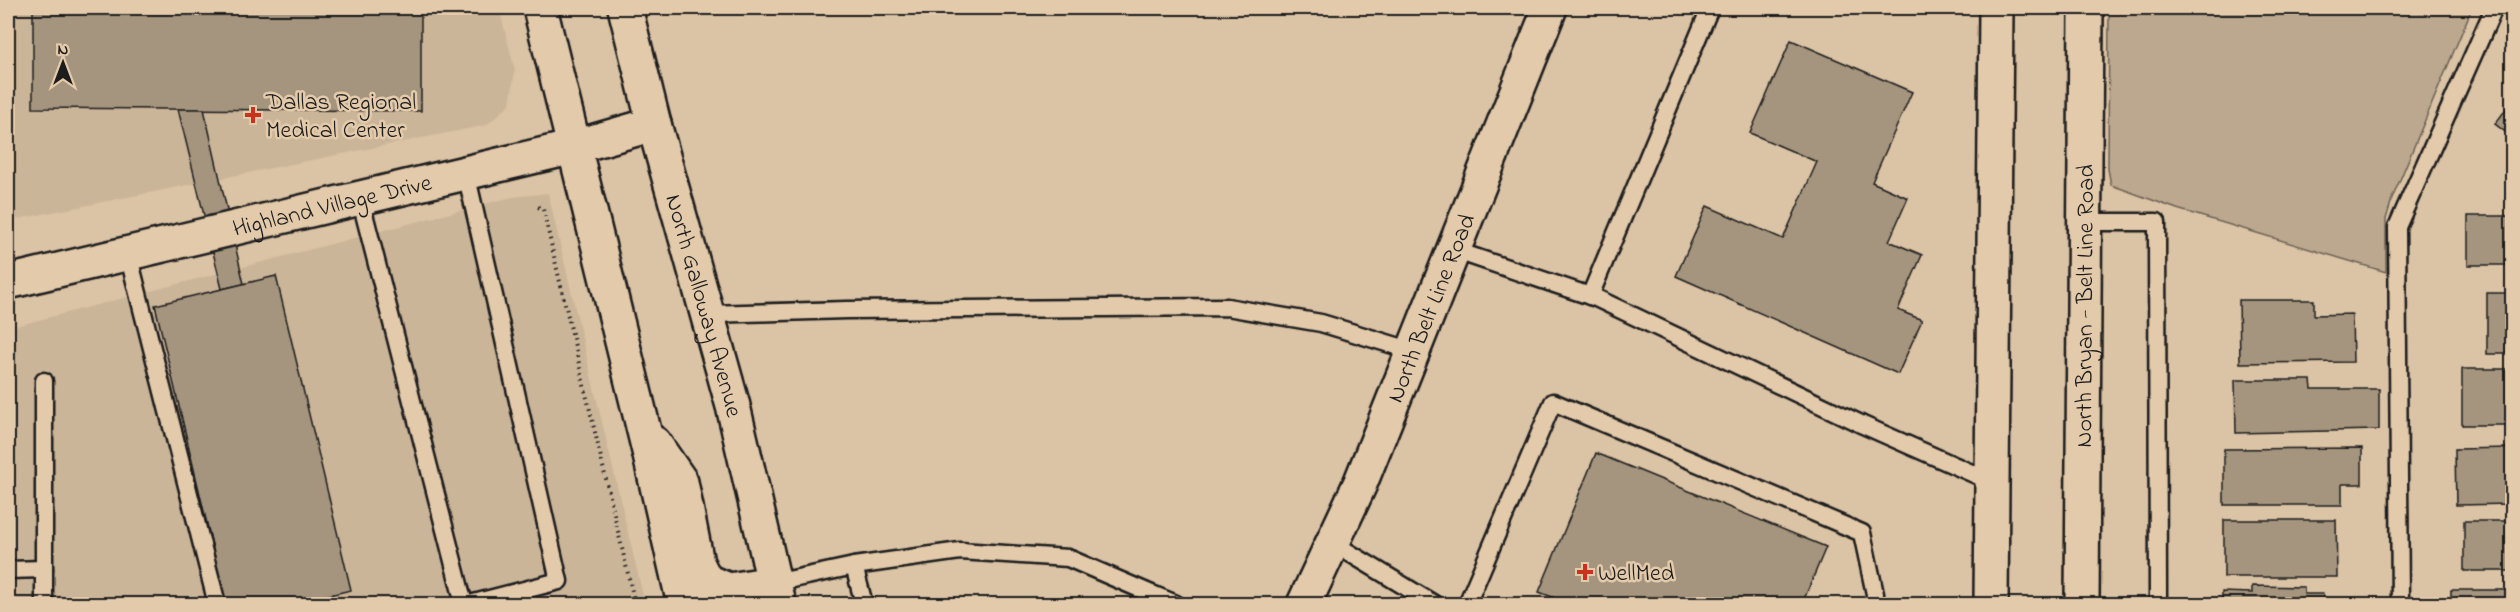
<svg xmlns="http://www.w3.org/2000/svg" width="2520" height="612" viewBox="0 0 2520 612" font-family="'Indie Flower',sans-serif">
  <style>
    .built { fill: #cbb599 }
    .green { fill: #bba88e; stroke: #6c6255; stroke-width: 1.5 }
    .building { fill: #a5957e; stroke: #1c1c1c; stroke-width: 1.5 }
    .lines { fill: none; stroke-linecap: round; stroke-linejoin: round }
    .lane-casing { stroke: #1c1c1c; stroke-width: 21 }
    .secondary-casing { stroke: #1c1c1c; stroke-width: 38 }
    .primary-casing { stroke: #1c1c1c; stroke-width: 38 }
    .path { stroke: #1c1c1c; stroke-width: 4; stroke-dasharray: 1.5 4.5; stroke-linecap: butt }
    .lane { stroke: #e3caab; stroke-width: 16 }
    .secondary { stroke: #e3caab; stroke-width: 33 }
    .primary { stroke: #e3caab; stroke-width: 33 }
    .poi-dot { fill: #c8321e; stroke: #e3caab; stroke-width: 2 }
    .labels { text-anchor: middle; stroke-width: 5; stroke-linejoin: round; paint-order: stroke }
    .poi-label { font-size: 24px; fill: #1c1c1c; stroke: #e3caab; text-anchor: start }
    .street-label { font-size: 24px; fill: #1c1c1c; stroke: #e3caab }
  </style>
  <rect width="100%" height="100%" fill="#dbc3a5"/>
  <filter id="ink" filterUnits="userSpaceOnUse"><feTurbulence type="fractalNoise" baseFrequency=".0167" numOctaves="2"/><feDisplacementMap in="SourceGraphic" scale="12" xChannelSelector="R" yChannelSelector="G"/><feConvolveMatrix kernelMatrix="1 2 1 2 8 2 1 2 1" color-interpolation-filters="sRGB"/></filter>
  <g filter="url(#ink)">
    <!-- built -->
    <g class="built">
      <polygon points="8,8 499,8 515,70 510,104 487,125 18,219 8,218"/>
      <polygon points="548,193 645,604 8,604 8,328 512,197"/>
    </g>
    <!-- green -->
    <polygon class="green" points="2109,8 2472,8 2392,199 2386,219 2386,272 2177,209 2111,185 2108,169"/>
    <!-- building -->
    <g class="building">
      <polygon points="33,8 421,8 421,111 33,108"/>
      <polygon points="1791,40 1912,92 1872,182 1908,198 1889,241 1922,255 1898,310 1922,320 1898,374 1676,276 1707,206 1783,239 1817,162 1750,133"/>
      <polygon points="2512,101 2512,137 2495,124"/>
      <polygon points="178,109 204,109 244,284 222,289"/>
      <rect x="2468" y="216" width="44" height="49"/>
      <polygon points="276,276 351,590 291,604 226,604 155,305"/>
      <rect x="2487" y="293" width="25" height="61"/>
      <polygon points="2239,300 2314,300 2314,315 2352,314 2353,362 2240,363"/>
      <rect x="2462" y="369" width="50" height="56"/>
      <polygon points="2235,380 2311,380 2312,389 2379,389 2379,430 2236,433"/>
      <polygon points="2362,448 2362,484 2342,484 2342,505 2224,505 2224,449"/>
      <polygon points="2512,448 2512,504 2456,505 2455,449"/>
      <polygon points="1596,453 1826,547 1802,604 1571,604 1539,592"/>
      <polygon points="2224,520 2336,520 2337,577 2224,577"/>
      <rect x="2464" y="521" width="48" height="50"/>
      <polygon points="2252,586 2304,587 2304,594 2323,594 2323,604 2222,604 2222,592 2252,593"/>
      <rect x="2451" y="590" width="61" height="14"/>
    </g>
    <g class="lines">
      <defs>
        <g id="lane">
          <polyline points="466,173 559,581 470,604"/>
          <polyline points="360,198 464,604"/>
          <polyline points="2085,222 2157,222 2158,604"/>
          <polyline points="1454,250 1596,298 1863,425 1992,482"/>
          <polyline points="128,254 217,604"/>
          <polyline points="1590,296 1710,8"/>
          <polyline points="707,314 847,310 1227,307 1321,323 1413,351"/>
          <polyline points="1333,543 1434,604"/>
          <polyline points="854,566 960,551 1068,558 1154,595"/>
          <polyline points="8,570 44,569"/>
          <polyline points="774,583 854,566 864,604"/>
          <polyline points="44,604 44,381"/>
          <polyline points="1150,604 1154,595 1176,604"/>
          <polyline points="1467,604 1553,402 1862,533 1875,594 1874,604"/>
          <polyline points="2400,604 2397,227 2494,8"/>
        </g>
        <g id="secondary">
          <polyline points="540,8 649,451 684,604"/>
          <path id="s1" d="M625,8L654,124L733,406L779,604"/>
          <path id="s2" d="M8,282L574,147L654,124"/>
          <polyline points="654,443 681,482 697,563 706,581 729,590 774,583"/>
          <path id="s3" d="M1304,604L1360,484L1550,8"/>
        </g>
        <g id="primary">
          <polyline points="1991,604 1996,8"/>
          <path id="s4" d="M2082,604L2086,8"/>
        </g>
      </defs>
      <!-- lane casing -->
      <use href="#lane" class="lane-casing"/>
      <!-- secondary casing -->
      <use href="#secondary" class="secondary-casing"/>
      <!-- primary casing -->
      <use href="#primary" class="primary-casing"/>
      <!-- path -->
      <polyline class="path" points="538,207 543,209 635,604"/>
      <!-- lane -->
      <use href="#lane" class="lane"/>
      <!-- secondary -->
      <use href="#secondary" class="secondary"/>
      <!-- primary -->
      <use href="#primary" class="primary"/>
    </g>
  </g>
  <!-- markers -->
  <g class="poi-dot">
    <path d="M250 106h6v6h6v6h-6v6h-6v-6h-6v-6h6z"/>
    <path d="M1582 563h6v6h6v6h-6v6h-6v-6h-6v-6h6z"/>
  </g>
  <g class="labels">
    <!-- poi labels -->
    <g class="poi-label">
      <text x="266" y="109">Dallas Regional<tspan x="266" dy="28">Medical Center</tspan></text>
      <text x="1598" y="580">WellMed</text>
    </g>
    <!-- street labels -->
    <g class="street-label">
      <text dy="8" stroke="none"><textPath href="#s2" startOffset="333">Highland Village Drive</textPath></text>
      <text dy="8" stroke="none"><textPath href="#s1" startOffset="308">North Galloway Avenue</textPath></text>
      <text dy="8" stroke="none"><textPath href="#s4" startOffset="298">North Bryan - Belt Line Road</textPath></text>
      <text dy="8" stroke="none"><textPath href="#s3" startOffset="322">North Belt Line Road</textPath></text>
    </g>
  </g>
  <!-- margin -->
  <rect width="2520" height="612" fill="none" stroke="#e3caab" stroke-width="30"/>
  <rect x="15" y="15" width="2490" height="582" fill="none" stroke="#1c1c1c" stroke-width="2" filter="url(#ink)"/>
  <!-- north arrow -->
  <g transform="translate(63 63)" stroke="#e3caab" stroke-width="4.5" paint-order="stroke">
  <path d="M0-4.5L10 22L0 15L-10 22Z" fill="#1c1c1c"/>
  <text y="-9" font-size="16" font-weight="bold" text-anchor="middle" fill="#1c1c1c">N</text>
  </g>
</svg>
